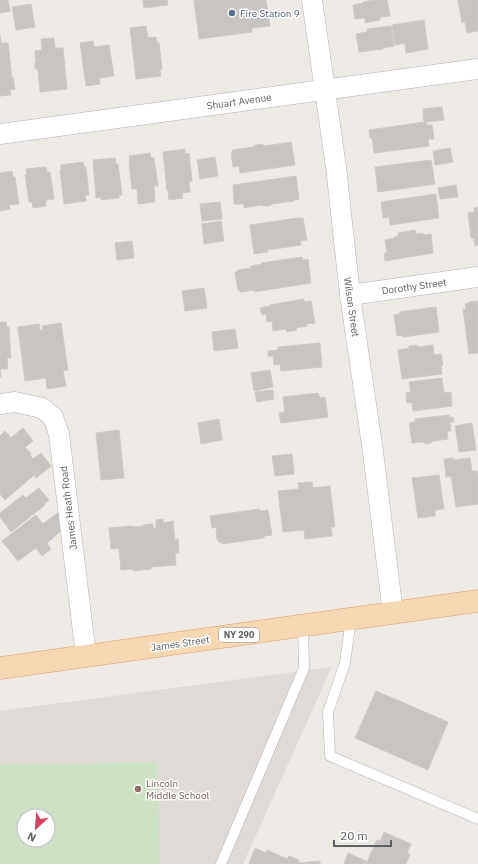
<svg xmlns="http://www.w3.org/2000/svg" width="478" height="864" viewBox="0 0 478 864" font-family="'IBM Plex Sans',sans-serif">
  <style>
    .education { fill: #e0dad6; fill-rule: evenodd }
    .green { fill: #cde1c5; fill-rule: evenodd }
    .building { fill: #c8c4c1; stroke: #d1c9c4 }
    .lines { fill: none; stroke-linecap: round; stroke-linejoin: round }
    .lane-casing { stroke: #b0b3b5; stroke-width: 11 }
    .street-casing { stroke: #b0b3b5; stroke-width: 21 }
    .primary-casing { stroke: #df9e6c; stroke-width: 23 }
    .lane { stroke: #fff; stroke-width: 10 }
    .street { stroke: #fff; stroke-width: 20 }
    .primary { stroke: #f4d7b3; stroke-width: 22 }
    .service-dot { fill: #5c6f8a; stroke: #fff; stroke-width: 1.5 }
    .education-dot { fill: #8d6e63; stroke: #fff; stroke-width: 1.5 }
    .labels { text-anchor: middle; stroke-width: 3; stroke-linejoin: round; paint-order: stroke }
    .shield { fill: #fff; stroke: #8e9092; stroke-width: 1 }
    .shield-label { font-size: 9px; font-weight: bold; fill: #5d6163 }
    .service-label { font-size: 10px; fill: #4e5e75; stroke: #fff; text-anchor: start }
    .street-label { font-size: 10px; fill: #5d6163; stroke: #fff }
    .education-label { font-size: 10px; fill: #785e54; stroke: #fff; text-anchor: start }
  </style>
  <rect width="100%" height="100%" fill="#ede9e5"/>
  <!-- education -->
  <path class="education" d="M332,667L243,864H0V711ZM24,816H48V840H24Z"/>
  <!-- green -->
  <path class="green" d="M157,762L160,864H0V765ZM24,816H48V840H24Z"/>
  <!-- building -->
  <g class="building">
    <polygon points="0,0 8,0 10,11 0,13"/>
    <polygon points="143,0 167,0 168,5 144,8"/>
    <polygon points="194,0 266,0 270,26 252,28 252,32 199,39"/>
    <polygon points="374,0 387,0 390,16 380,17 380,20 365,23 365,18 355,19 353,5 363,3 363,2"/>
    <polygon points="458,0 478,0 478,31 467,33 465,22 462,23"/>
    <polygon points="31,4 35,27 16,30 12,7"/>
    <polygon points="424,20 428,49 406,53 405,43 395,45 392,25"/>
    <polygon points="146,26 148,38 156,37 157,43 159,43 162,69 160,69 161,76 136,79 130,28"/>
    <polygon points="391,26 394,46 383,48 383,49 359,52 356,34 367,32 367,29"/>
    <polygon points="0,36 1,43 8,43 12,78 13,78 15,89 10,90 11,95 0,96"/>
    <polygon points="54,38 55,48 63,48 67,89 40,92 38,70 35,68 35,63 36,61 35,51 42,50 41,39"/>
    <polygon points="93,41 94,47 109,45 114,76 99,78 100,84 86,86 80,43"/>
    <polygon points="442,107 444,120 426,122 427,125 432,125 434,139 428,139 429,146 374,153 372,138 370,138 369,130 424,122 423,109"/>
    <polygon points="291,142 295,165 240,173 239,166 233,167 231,153 233,153 232,150 253,147 256,145 261,144 265,146"/>
    <polygon points="450,148 453,162 435,165 433,151"/>
    <polygon points="185,149 185,154 189,153 192,181 189,182 190,192 182,193 183,198 169,200 168,190 167,190 163,152"/>
    <polygon points="150,153 151,158 154,158 158,186 154,186 155,202 138,204 137,189 132,189 129,161 130,161 129,156"/>
    <polygon points="215,157 218,176 200,179 197,160"/>
    <polygon points="115,158 116,164 118,164 122,195 119,195 119,198 101,200 101,197 96,198 93,160"/>
    <polygon points="431,160 435,184 378,192 375,167"/>
    <polygon points="83,162 84,167 86,167 89,195 85,195 86,201 64,204 60,171 61,170 61,165"/>
    <polygon points="46,167 47,172 50,172 54,199 46,200 46,206 33,208 32,202 29,202 25,175 27,175 26,169"/>
    <polygon points="12,171 13,177 15,177 19,204 9,205 10,209 0,211 0,173"/>
    <polygon points="296,176 299,199 294,200 294,201 272,204 270,206 265,206 260,205 244,208 244,204 234,204 233,185"/>
    <polygon points="456,185 458,197 440,199 438,188"/>
    <polygon points="436,194 439,218 390,225 389,217 383,218 381,202"/>
    <polygon points="220,202 222,219 202,221 200,204"/>
    <polygon points="478,207 478,245 475,246 474,238 471,238 468,213 475,212 474,208"/>
    <polygon points="297,218 303,218 307,240 300,241 301,245 267,250 268,252 254,254 250,225"/>
    <polygon points="221,221 224,241 204,244 202,224"/>
    <polygon points="415,230 416,234 423,233 423,235 431,234 433,253 385,261 384,253 387,253 385,240 395,238 394,237 399,236 398,233"/>
    <polygon points="132,241 134,258 117,260 115,243"/>
    <polygon points="302,257 303,260 308,259 311,283 254,292 254,290 241,292 238,290 235,273 238,270 251,268 251,266 262,264 261,263"/>
    <polygon points="204,288 207,308 185,311 182,291"/>
    <polygon points="304,299 304,302 311,301 315,323 306,324 307,326 296,328 297,330 287,332 286,329 273,331 272,321 267,322 266,314 262,315 260,308 270,306 270,305"/>
    <polygon points="478,301 478,353 469,354 463,309 466,309 465,304 469,303 469,302"/>
    <polygon points="436,307 439,332 403,337 402,335 397,336 394,315 400,314 399,312"/>
    <polygon points="0,322 6,322 7,327 9,327 11,358 7,358 8,369 0,369 1,377 0,377"/>
    <polygon points="61,323 68,370 63,371 66,386 47,389 46,378 25,381 18,327 39,324 40,330 43,330 42,326"/>
    <polygon points="235,329 238,348 214,351 212,332"/>
    <polygon points="320,343 322,367 281,371 280,364 274,365 273,356 268,356 268,351 278,350 278,347"/>
    <polygon points="417,345 417,347 433,345 434,355 441,354 443,365 441,366 442,374 402,379 398,350 409,348 409,346"/>
    <polygon points="270,370 273,387 254,391 251,373"/>
    <polygon points="442,378 444,393 451,392 452,406 413,411 412,402 407,403 406,393 411,392 409,382"/>
    <polygon points="273,390 274,399 257,402 255,392"/>
    <polygon points="318,393 320,398 325,397 328,417 281,423 279,413 285,412 283,397"/>
    <polygon points="449,415 450,418 453,417 454,422 450,422 451,431 447,431 448,439 433,441 431,443 426,444 423,442 412,443 409,423 415,422 415,419"/>
    <polygon points="219,419 222,440 201,444 198,423"/>
    <polygon points="472,423 476,450 459,452 455,426"/>
    <polygon points="23,428 33,441 25,447 31,454 30,455 33,459 41,453 51,466 36,478 34,475 5,500 0,494 0,436 5,431 11,438"/>
    <polygon points="119,430 124,478 101,480 96,433"/>
    <polygon points="292,454 294,474 275,476 272,456"/>
    <polygon points="453,458 453,460 470,458 472,471 477,471 478,480 478,504 456,507 451,476 446,477 444,459"/>
    <polygon points="439,475 444,509 435,510 435,516 418,518 412,478"/>
    <polygon points="312,482 313,488 330,486 335,527 331,527 332,536 305,539 304,530 283,532 278,491 299,489 298,483"/>
    <polygon points="39,488 49,500 44,504 45,505 11,532 0,517 0,513 23,495 26,498"/>
    <polygon points="259,509 260,511 268,510 272,535 264,536 264,538 222,544 222,542 220,543 217,539 216,532 217,527 212,528 210,516"/>
    <polygon points="60,511 70,523 47,543 51,549 42,556 36,548 18,561 2,541 36,515 43,524"/>
    <polygon points="163,519 163,523 173,521 175,540 178,539 179,553 175,553 176,565 151,567 151,569 133,571 133,569 121,570 119,548 111,549 109,528 132,526 132,527 144,526 143,525 153,524 153,528 156,528 156,520"/>
    <polygon points="376,691 448,722 428,770 355,738"/>
    <polygon points="384,832 411,844 407,853 410,854 406,864 366,864 377,840 380,841"/>
    <polygon points="255,848 266,853 267,850 287,859 289,856 299,860 297,863 320,861 320,864 249,864"/>
    <polygon points="348,853 366,861 365,864 344,864"/>
  </g>
  <g class="lines">
    <defs>
      <g id="lane">
        <polyline points="351,619 345,663 328,712 330,756 478,819"/>
        <polyline points="221,864 304,668 303,625"/>
      </g>
      <g id="street">
        <polyline points="312,0 336,167 350,295 373,452 393,613"/>
        <polyline points="0,134 478,69"/>
        <polyline points="350,295 478,277"/>
        <polyline points="0,404 15,402 42,408 53,417 59,434 86,656"/>
      </g>
      <polyline id="primary" points="0,668 478,601"/>
    </defs>
    <!-- lane casing -->
    <use href="#lane" class="lane-casing"/>
    <!-- street casing -->
    <use href="#street" class="street-casing"/>
    <!-- primary casing -->
    <use href="#primary" class="primary-casing"/>
    <!-- lane -->
    <use href="#lane" class="lane"/>
    <!-- street -->
    <use href="#street" class="street"/>
    <!-- primary -->
    <use href="#primary" class="primary"/>
  </g>
  <!-- markers -->
  <circle class="service-dot" cx="232" cy="13" r="4"/>
  <circle class="education-dot" cx="138" cy="789" r="4"/>
  <g class="labels">
    <!-- shield labels -->
    <rect class="shield" x="219" y="628" width="40" height="14" rx="3"/>
    <g class="shield-label">
      <text x="239" y="638">NY 290</text>
    </g>
    <!-- service labels -->
    <g class="service-label">
      <text x="240" y="17">Fire Station 9</text>
    </g>
    <!-- street labels -->
    <g class="street-label">
      <text transform="translate(239 101) rotate(-8)" y="4">Shuart Avenue</text>
      <text transform="translate(414 286) rotate(-8)" y="4">Dorothy Street</text>
      <text transform="translate(352 307) rotate(82)" y="4">Wilson Street</text>
      <text transform="translate(68 508) rotate(-97)" y="4">James Heath Road</text>
      <text transform="translate(180 643) rotate(-8)" y="4">James Street</text>
    </g>
    <!-- education labels -->
    <g class="education-label">
      <text x="146" y="787">Lincoln<tspan x="146" dy="12">Middle School</tspan></text>
    </g>
  </g>
  <!-- north arrow -->
  <g transform="translate(36 828) rotate(206)"><circle r="19" fill="#ffffff" stroke="#bec0c1"/>
  <path d="M0-3L7 15L0 10L-7 15Z" fill="#d24663"/>
  <text y="-6" font-size="11" font-weight="bold" text-anchor="middle" fill="#5d6163">N</text>
  </g>
  <!-- scale -->
  <path d="M334 840v6h57v-6" fill="none" stroke="#5d6163" stroke-width="2"/>
  <text x="340" y="840" font-size="12" fill="#5d6163" stroke="#ffffff" stroke-width="3" paint-order="stroke">20 m</text>
</svg>
